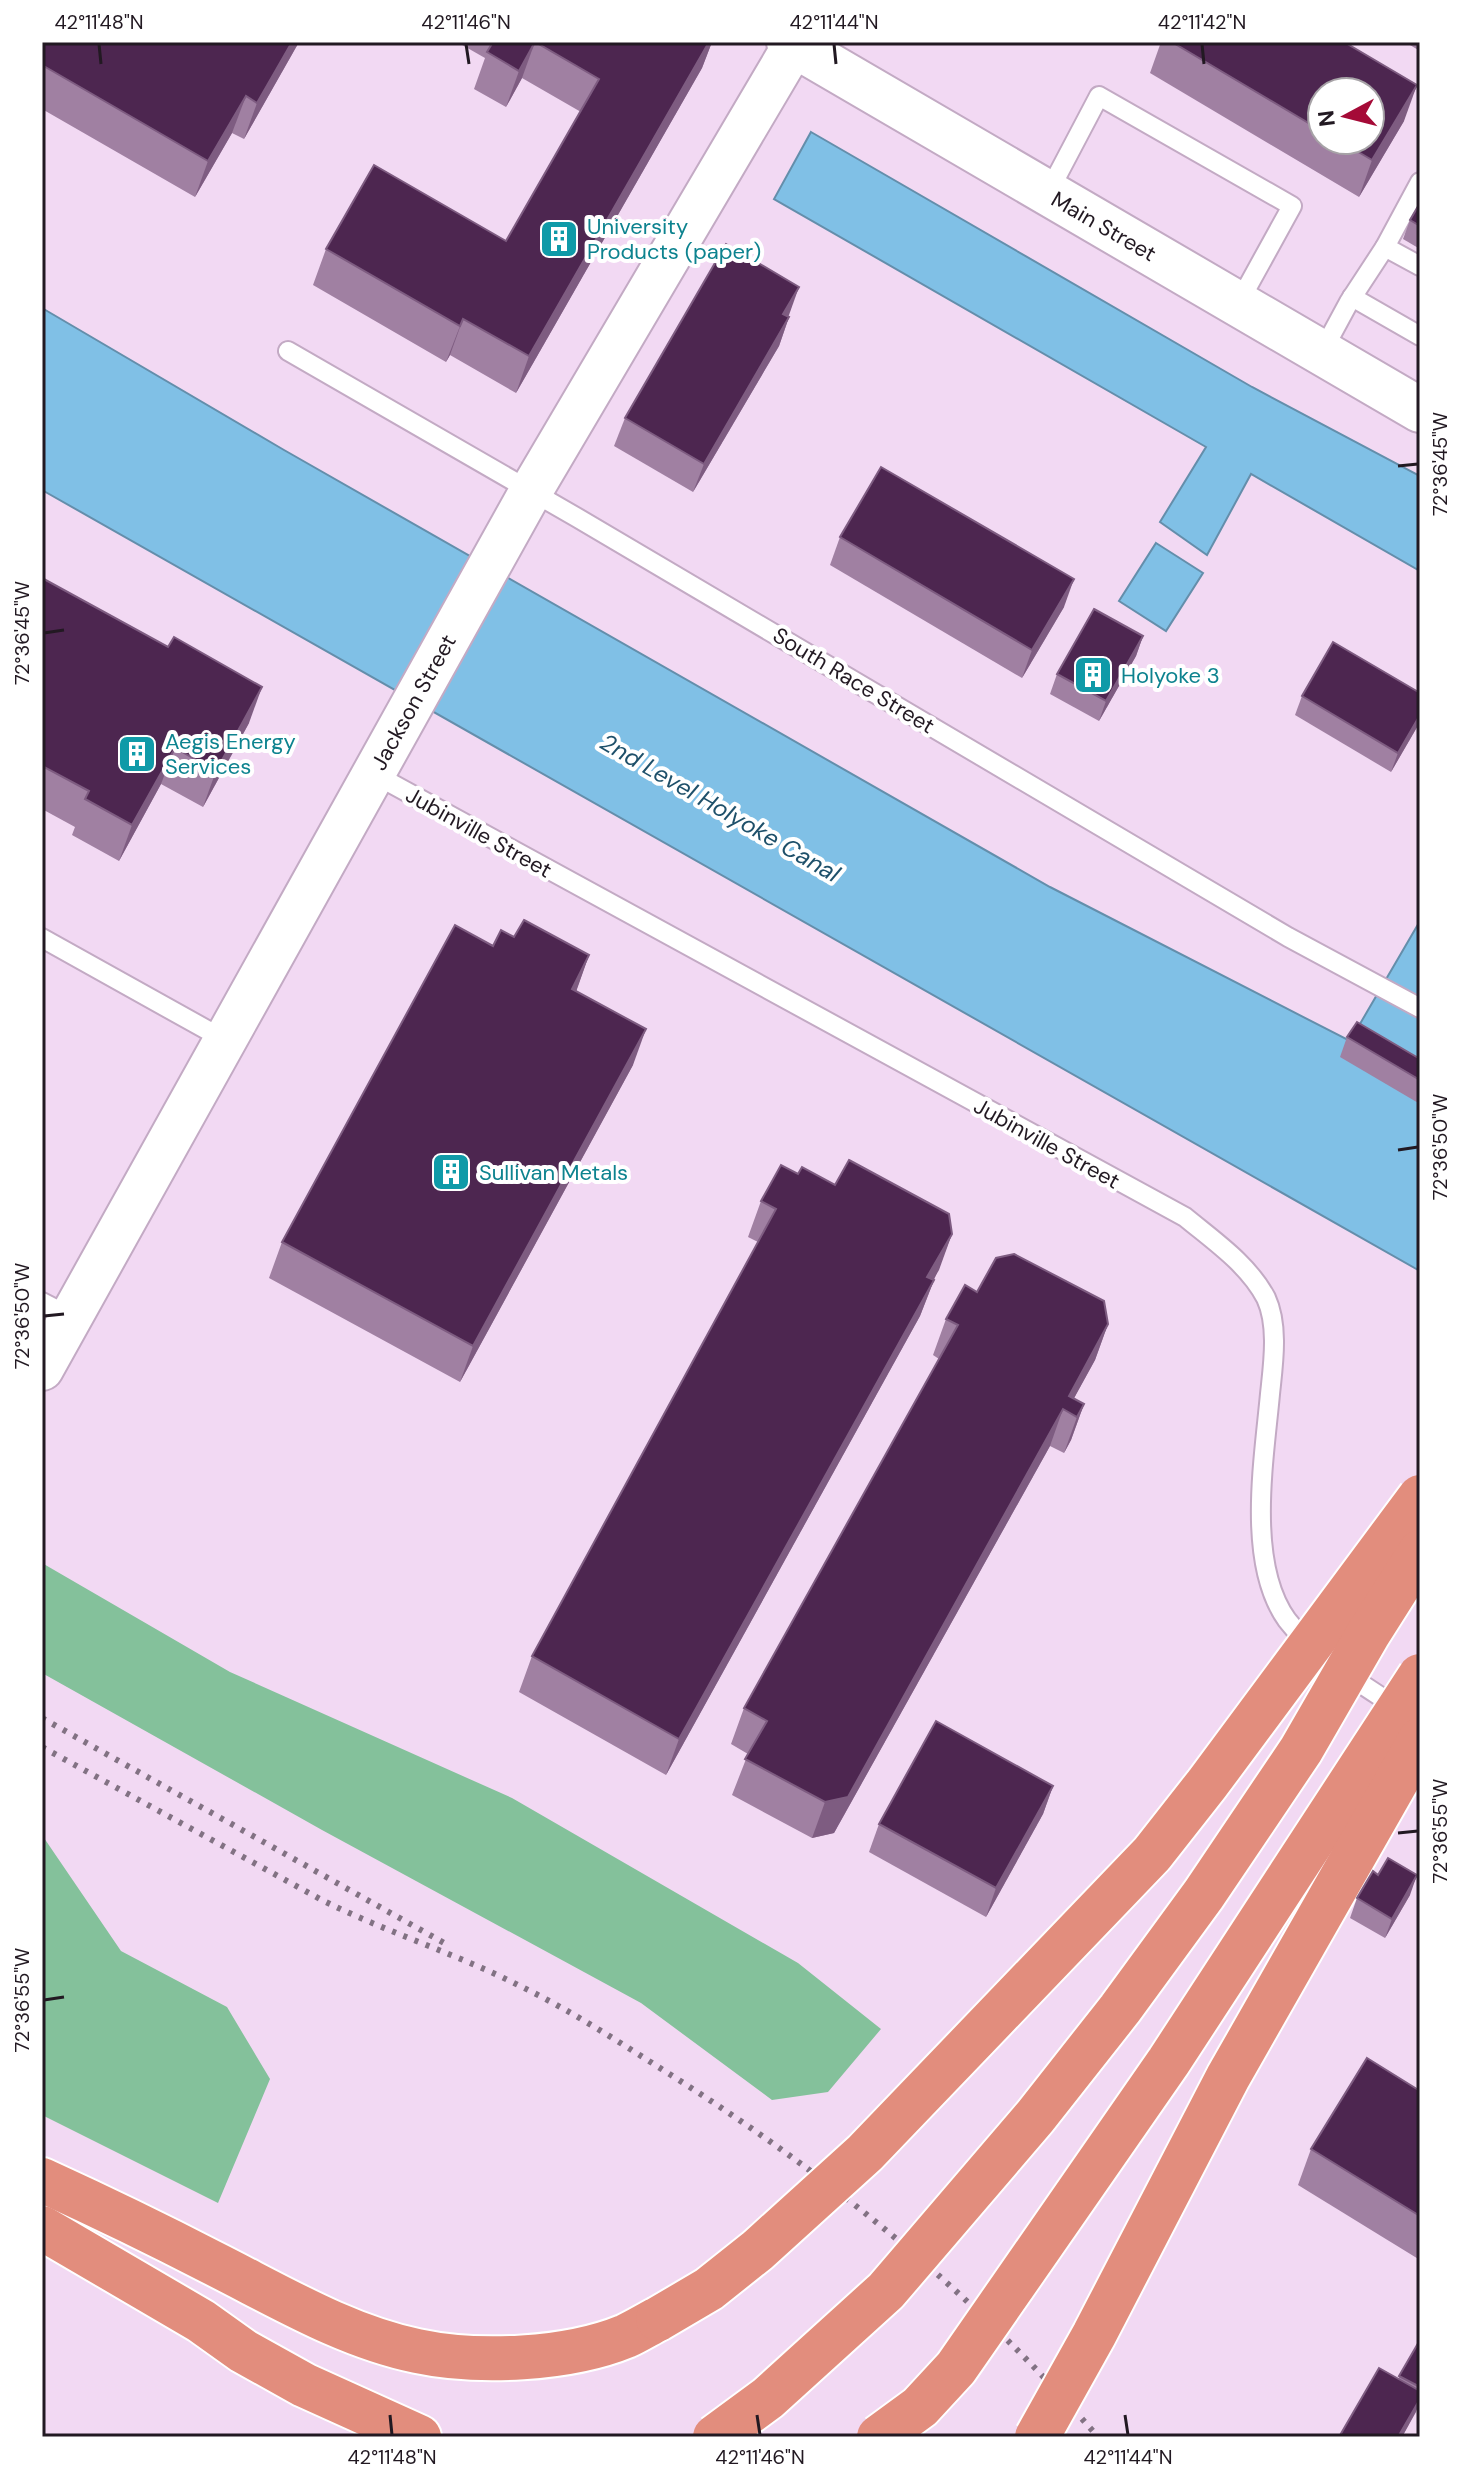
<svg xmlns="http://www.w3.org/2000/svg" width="1462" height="2479" viewBox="0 0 1462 2479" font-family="'DM Sans',sans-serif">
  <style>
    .forest { fill: #84c19b }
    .water { fill: #80c0e6; stroke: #648eab; stroke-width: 2 }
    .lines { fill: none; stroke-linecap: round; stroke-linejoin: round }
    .service-casing { stroke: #c3aac4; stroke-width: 22 }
    .tertiary-casing { stroke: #c3aac4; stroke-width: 46 }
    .secondary-casing { stroke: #c3aac4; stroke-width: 48 }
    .motorway-casing { stroke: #fff; stroke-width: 48 }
    .service { stroke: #fff; stroke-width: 18 }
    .tertiary { stroke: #fff; stroke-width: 42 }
    .secondary { stroke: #fff; stroke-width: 44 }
    .motorway { stroke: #e28d7d; stroke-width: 44 }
    .rail { stroke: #827283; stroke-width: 6; stroke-dasharray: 4 8; stroke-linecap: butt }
    .motorway-bridge-casing { stroke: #fff; stroke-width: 48; stroke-linecap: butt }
    .motorway-bridge { stroke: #e28d7d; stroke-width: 44 }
    .wall { fill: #a080a2; fill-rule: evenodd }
    .shaded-wall { fill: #7e5c81 }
    .building { fill: #4d2650; stroke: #7e5c81; stroke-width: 2 }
    .ticks { fill: none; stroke: #221922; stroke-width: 3 }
    .labels { text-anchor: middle; stroke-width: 8; stroke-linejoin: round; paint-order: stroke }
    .culture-label { font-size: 22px; fill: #0d838f; stroke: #fff; text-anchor: start }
    .street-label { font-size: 22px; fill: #221922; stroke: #fff }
    .water-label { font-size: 24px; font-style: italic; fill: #1e506a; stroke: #fff }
    .neatline { fill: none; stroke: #221922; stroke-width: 3 }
    .ticks-label { font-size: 20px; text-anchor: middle; fill: #221922 }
  </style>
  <rect width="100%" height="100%" fill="#f2d9f3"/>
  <!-- forest -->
  <g class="forest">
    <polygon points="42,1563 230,1672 512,1798 798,1963 881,2029 828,2092 772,2100 641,2003 322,1830 42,1673"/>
    <polygon points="42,1835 121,1951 227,2007 270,2079 218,2203 42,2115"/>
  </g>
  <!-- water -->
  <g class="water">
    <polygon points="811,132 1252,387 1420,476 1420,571 1251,474 1207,555 1160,522 1206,447 774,199"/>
    <polygon points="42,308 284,450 1050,887 1350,1041 1420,921 1420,1271 42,490"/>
    <polygon points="1156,543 1203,573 1166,631 1119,601"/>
  </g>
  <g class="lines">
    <defs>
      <g id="service">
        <polyline points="1048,193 1099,96 1292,206 1238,304"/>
        <polyline points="1385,247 1420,182"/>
        <polyline points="1352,297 1420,336"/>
        <polyline points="288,351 576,517 1288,937 1420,1008"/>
        <polyline points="1322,352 1349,302 1385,247 1420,266"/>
        <path d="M374,774L1185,1217C1214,1241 1248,1264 1266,1298C1279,1326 1273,1365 1270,1394C1264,1460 1246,1563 1287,1620C1316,1658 1362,1684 1401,1710"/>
        <polyline points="42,938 225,1040"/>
        <polyline points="42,1302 71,1317"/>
      </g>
      <polyline id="tertiary" points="42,1369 531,491 796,42"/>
      <polyline id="secondary" points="789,42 1420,410"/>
      <g id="motorway">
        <path d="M42,2180C99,2206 155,2233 211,2262C277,2295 344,2336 417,2351C478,2364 568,2360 626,2336C637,2331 648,2324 658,2319"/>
        <polyline points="42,2228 201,2321 243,2351 304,2385 419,2437"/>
      </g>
    </defs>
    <!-- service casing -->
    <use href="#service" class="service-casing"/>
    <!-- tertiary casing -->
    <use href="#tertiary" class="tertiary-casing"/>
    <!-- secondary casing -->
    <use href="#secondary" class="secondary-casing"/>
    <!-- motorway casing -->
    <use href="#motorway" class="motorway-casing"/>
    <!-- service -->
    <use href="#service" class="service"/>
    <!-- tertiary -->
    <use href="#tertiary" class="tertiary"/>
    <!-- secondary -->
    <use href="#secondary" class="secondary"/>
    <!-- motorway -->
    <use href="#motorway" class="motorway"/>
    <!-- rail -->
    <g class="rail">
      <polyline points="42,1718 446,1944"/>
      <path d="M42,1747L320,1899C385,1932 455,1953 520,1986C572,2011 622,2044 671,2075C833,2178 972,2292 1098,2437"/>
    </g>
    <defs>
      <g id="motorway-bridge">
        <polyline points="658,2319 709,2289 758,2250 865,2153 1152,1854 1207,1784 1420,1497"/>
        <polyline points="715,2437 768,2398 886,2291 1035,2117 1120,2009 1204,1894 1301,1750 1368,1634 1420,1552"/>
        <polyline points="879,2437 920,2407 956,2368 1169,2061 1420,1676"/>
        <polyline points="1037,2437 1094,2335 1228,2077 1420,1740"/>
      </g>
    </defs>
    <!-- motorway-bridge casing -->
    <use href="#motorway-bridge" class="motorway-bridge-casing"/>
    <!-- motorway-bridge -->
    <use href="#motorway-bridge" class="motorway-bridge"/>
  </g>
  <!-- wall -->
  <g class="wall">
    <polygon points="42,42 299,42 244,139 232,133 195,197 42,109"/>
    <polygon points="457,42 712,42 702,68 516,393 450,355 446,362 313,285 326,249 506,241 581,112 522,78 506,107 474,89 485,58"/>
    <path d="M1161,42H1344L1404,121L1359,197L1150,73ZM1322,92L1370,140H1322Z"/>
    <polygon points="1405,42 1420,42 1420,51"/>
    <polygon points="1420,203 1420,249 1403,239 1410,220"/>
    <polygon points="788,317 789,317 779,346 693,492 614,446 625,418"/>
    <polygon points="840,537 1064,607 1022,678 830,565"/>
    <polygon points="42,578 249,723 203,807 161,784 119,861 72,835 75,827 42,809"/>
    <polygon points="1143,636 1136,656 1099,721 1050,694 1057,674"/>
    <polygon points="1420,693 1420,722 1391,772 1295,715 1302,696"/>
    <polygon points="514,937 589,955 576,991 633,1065 460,1382 269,1278 282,1242 493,946"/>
    <polygon points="1347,1037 1420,1059 1420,1104 1340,1057"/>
    <polygon points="798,1174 835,1185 952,1234 920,1316 666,1775 519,1692 532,1656 758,1242 748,1237 761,1201"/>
    <polygon points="977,1292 1108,1324 1095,1360 1074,1398 1084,1404 1071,1440 1064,1453 1050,1446 834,1833 812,1838 732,1795 748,1754 731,1744 744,1708 939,1359 933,1355 946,1319"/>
    <polygon points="1053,1786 1043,1814 986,1917 869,1852 879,1824"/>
    <polygon points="1410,1895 1385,1938 1350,1918 1357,1898"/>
    <polygon points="1420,2091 1420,2260 1298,2185 1311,2149"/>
    <polygon points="1420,2340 1420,2411 1417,2409 1402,2437 1339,2437 1398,2379"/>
  </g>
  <!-- shaded-wall -->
  <g class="shaded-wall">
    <polygon points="292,42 299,42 244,139 257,103"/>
    <polygon points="535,42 522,78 506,107 519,71"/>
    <polygon points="709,42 712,42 702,68 516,393 529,356"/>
    <polygon points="1417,85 1404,121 1359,197 1372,160"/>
    <polygon points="246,96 232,133 195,197 208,161"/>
    <polygon points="799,287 789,315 773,342 783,314"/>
    <polygon points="789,317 779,346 693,492 704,464"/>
    <polygon points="463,319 450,355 446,362 460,326"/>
    <polygon points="1074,579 1064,607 1022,678 1032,650"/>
    <polygon points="1143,636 1136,656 1099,721 1106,701"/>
    <polygon points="262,687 249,723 203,807 216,771"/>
    <polygon points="1420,715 1420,722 1391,772 1398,753"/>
    <polygon points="175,748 161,784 119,861 132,825"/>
    <polygon points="589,955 576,992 572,989"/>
    <polygon points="646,1029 633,1065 460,1382 473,1346"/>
    <polygon points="952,1234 939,1270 914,1313 927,1277"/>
    <polygon points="934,1280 920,1316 666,1775 679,1739"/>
    <polygon points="1108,1324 1095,1360 1067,1411 1069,1396"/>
    <polygon points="1084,1404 1071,1440 1064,1453 1077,1417"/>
    <polygon points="1063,1409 1050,1446 834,1833 812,1838 825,1802"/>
    <polygon points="1053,1786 1043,1814 986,1917 996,1888"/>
    <polygon points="1417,1875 1410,1895 1385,1938 1392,1919"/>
    <polygon points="1420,2399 1416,2412 1402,2437 1398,2437"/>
  </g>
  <!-- building -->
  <g class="building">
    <polygon points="42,42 292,42 257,103 246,96 208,161 42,65"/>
    <polygon points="493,42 709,42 529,356 463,319 460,326 326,249 374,165 506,241 599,79 535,42 519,71 487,52"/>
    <polygon points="1172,42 1344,42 1417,85 1372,160 1338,140 1370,140 1370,92 1322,92 1322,131"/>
    <polygon points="1420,203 1420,226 1410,220"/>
    <polygon points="726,244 799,287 783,314 789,317 704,464 625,418"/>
    <polygon points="881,467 1074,579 1032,650 840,537"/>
    <polygon points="42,578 168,647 174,637 262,687 216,771 175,748 132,825 85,799 89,791 42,766"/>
    <polygon points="1094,609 1143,636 1106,701 1057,674"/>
    <polygon points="1333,642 1420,693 1420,715 1398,753 1302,696"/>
    <polygon points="524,920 589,955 572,989 646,1029 473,1346 282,1242 455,925 493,946 501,930 514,937"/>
    <polygon points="1357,1022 1420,1059 1420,1080 1347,1037"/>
    <polygon points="849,1160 949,1214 952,1234 927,1277 934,1280 679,1739 532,1656 776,1209 761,1201 781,1165 798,1174 802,1167 835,1185"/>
    <polygon points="1014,1254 1104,1301 1108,1324 1069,1396 1084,1404 1077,1417 1063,1409 848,1797 825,1802 745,1759 767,1721 744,1708 958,1325 946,1319 965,1285 977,1292 996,1258"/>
    <polygon points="936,1721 1053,1786 996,1888 879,1824"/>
    <polygon points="1388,1858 1417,1875 1392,1919 1357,1898 1373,1871 1378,1875"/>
    <polygon points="1367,2058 1420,2091 1420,2216 1311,2149"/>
    <polygon points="1420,2340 1420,2387 1399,2376"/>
    <polygon points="1379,2368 1420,2391 1420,2399 1398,2437 1339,2437"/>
  </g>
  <!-- ticks -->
  <path class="ticks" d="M99,44L101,64M466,44L469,64M834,44L836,64M1202,44L1204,64M1398,466L1418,464M44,633L64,630M1398,1150L1418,1147M44,1316L64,1314M1398,1833L1418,1831M44,2000L64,1997M390,2415L392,2435M757,2415L760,2435M1125,2415L1128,2435"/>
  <!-- icons -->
  <defs>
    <symbol id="building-square" viewBox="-11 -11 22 22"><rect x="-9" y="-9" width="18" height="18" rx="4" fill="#0f9aa8" stroke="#fff"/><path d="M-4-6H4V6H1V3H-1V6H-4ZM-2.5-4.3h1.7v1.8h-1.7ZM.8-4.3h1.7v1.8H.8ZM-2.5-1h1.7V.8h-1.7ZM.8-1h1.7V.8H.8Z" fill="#fff"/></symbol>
  </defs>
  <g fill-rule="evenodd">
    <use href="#building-square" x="537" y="217" width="44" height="44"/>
    <use href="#building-square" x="1071" y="653" width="44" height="44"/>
    <use href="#building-square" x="115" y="732" width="44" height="44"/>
    <use href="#building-square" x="429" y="1150" width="44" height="44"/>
  </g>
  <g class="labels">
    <!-- culture labels -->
    <g class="culture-label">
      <text x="587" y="234">University<tspan x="587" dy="25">Products (paper)</tspan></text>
      <text x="1121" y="683">Holyoke 3</text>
      <text x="165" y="749">Aegis Energy<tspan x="165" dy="25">Services</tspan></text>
      <text x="479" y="1180">Sullivan Metals</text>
    </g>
    <!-- street labels -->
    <g class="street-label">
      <text transform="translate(1104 226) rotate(30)" y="8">Main Street</text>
      <text transform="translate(854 680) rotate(31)" y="8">South Race Street</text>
      <text transform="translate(413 702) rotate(-61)" y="8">Jackson Street</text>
      <text transform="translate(479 832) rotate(29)" y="8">Jubinville Street</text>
      <text transform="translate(1047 1143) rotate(29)" y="8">Jubinville Street</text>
    </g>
    <!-- water labels -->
    <g class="water-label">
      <text transform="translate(720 808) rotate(30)" y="8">2nd Level Holyoke Canal</text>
    </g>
  </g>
  <!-- border -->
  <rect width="1462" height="2479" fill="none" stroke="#ffffff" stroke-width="88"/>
  <!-- north arrow -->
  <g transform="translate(1346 116) rotate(263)"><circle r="38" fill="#ffffff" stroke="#a7a3a7" stroke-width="2"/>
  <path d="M0-6L14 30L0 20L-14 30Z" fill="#a50a37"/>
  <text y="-12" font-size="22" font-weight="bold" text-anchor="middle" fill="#221922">N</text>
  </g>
  <rect x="44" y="44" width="1374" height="2391" class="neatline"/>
  <g class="ticks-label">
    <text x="99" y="29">42°11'48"N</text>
    <text x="466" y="29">42°11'46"N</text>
    <text x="834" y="29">42°11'44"N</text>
    <text x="1202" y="29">42°11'42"N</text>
    <text transform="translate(1440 464) rotate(-90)" y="7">72°36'45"W</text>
    <text transform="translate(22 633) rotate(-90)" y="7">72°36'45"W</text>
    <text transform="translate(1440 1147) rotate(-90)" y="7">72°36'50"W</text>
    <text transform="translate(22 1316) rotate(-90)" y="7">72°36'50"W</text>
    <text transform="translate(1440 1831) rotate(-90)" y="7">72°36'55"W</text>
    <text transform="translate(22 2000) rotate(-90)" y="7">72°36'55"W</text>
    <text x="392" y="2464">42°11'48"N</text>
    <text x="760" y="2464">42°11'46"N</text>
    <text x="1128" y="2464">42°11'44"N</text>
  </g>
</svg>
